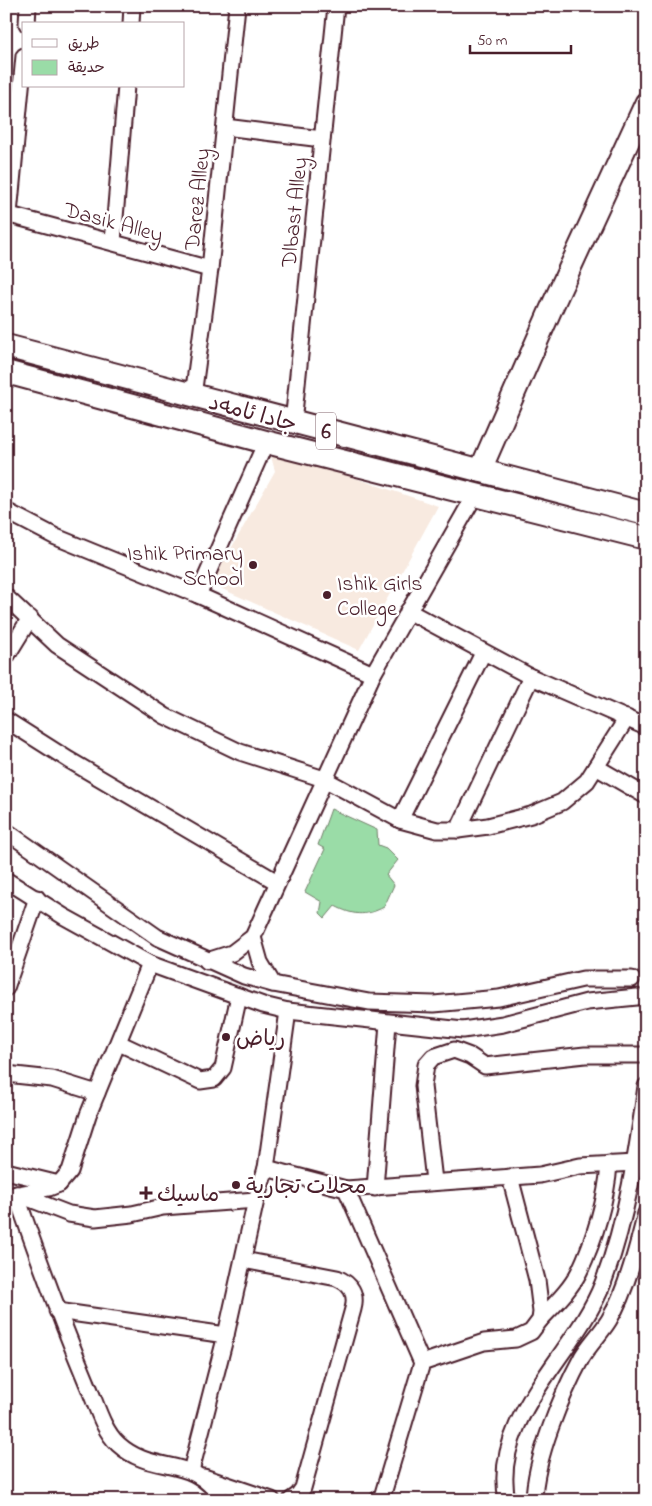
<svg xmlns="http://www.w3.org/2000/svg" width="652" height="1506" viewBox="0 0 652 1506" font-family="'Indie Flower','Playpen Sans Arabic',sans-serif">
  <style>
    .built { fill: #f8eae0 }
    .green { fill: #9adca7; stroke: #727e69 }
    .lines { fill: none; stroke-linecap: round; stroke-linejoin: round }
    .street-casing { stroke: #4a1f2b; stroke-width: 19 }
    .secondary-casing { stroke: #4a1f2b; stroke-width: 25 }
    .primary-casing { stroke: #4a1f2b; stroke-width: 26 }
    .street { stroke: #fff; stroke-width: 15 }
    .secondary { stroke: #fff; stroke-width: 21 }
    .primary { stroke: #fff; stroke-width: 22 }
    .poi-dot { fill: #4a1f2b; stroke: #fff; stroke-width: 2 }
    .labels { text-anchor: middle; stroke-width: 5; stroke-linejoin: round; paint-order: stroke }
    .shield { fill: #fff; stroke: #80626b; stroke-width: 1 }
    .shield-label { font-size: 21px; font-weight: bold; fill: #4a1f2b }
    .street-label { font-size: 22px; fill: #4a1f2b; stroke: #fff }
    .poi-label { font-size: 22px; fill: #4a1f2b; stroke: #fff; text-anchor: start }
  </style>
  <rect width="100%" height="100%" fill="#fff"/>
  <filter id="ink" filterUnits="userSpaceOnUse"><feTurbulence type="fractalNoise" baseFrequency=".02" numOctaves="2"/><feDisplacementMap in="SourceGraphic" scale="10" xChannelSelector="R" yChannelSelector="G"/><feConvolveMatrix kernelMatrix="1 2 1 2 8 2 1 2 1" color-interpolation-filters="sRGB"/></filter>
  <g filter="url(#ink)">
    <!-- built -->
    <polygon class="built" points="269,449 438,506 359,650 211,584 275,471"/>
    <!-- green -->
    <path class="green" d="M331,809L377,830L378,845L386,848L398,860L386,875L394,885L384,907C365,917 352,915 335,906L325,918L320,913L322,902L305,892L325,849L318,845Z"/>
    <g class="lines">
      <defs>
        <g id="street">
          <polyline points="27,24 28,6"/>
          <polyline points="131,24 132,6"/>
          <polyline points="225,127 322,139"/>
          <polyline points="6,214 210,269"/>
          <polyline points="9,214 24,56"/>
          <polyline points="113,242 126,86"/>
          <polyline points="193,396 210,269 237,6"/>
          <polyline points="293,423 336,6"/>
          <polyline points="6,511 56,537 198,595 373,674"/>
          <polyline points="198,595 266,442"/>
          <polyline points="6,597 57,645 165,716 240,752 324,779 400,820 437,830 458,830 488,826 531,815 562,802 587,781 627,718"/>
          <polyline points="408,611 531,677 646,727"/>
          <polyline points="6,657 30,618"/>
          <polyline points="6,720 69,760 277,882"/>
          <polyline points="596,767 646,796"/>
          <polyline points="400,820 483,653"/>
          <polyline points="458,830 531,677"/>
          <polyline points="6,831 157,937 244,976 273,984 369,1002 434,1004 499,998 583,979 632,979"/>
          <polyline points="6,880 63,916 150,964 263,1005 288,1011 463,1030 503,1024 587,1002 637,997"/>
          <polyline points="253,937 260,962 273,984"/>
          <polyline points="207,961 232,953 253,937 373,674 475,495"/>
          <polyline points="6,988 37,898"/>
          <polyline points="119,1043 200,1081 214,1079 223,1068 239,996"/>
          <polyline points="6,1074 52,1079 97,1093"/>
          <polyline points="266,1168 346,1189 540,1175 580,1166 635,1163 646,1165"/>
          <polyline points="6,1171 59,1184"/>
          <polyline points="434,1181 423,1086 426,1065 433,1057 454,1050 470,1056 485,1066 585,1055 646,1055"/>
          <polyline points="375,1188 388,1023"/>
          <polyline points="346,1189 422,1363"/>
          <path d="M16,1194C38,1258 61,1321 87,1383C96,1403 102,1429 118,1444C154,1477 192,1452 222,1500"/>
          <polyline points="17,1194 69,1214 95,1218 132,1214 163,1207 256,1200"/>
          <polyline points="8,1196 49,1188 59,1184 70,1171 88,1115 150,964"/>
          <path d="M243,1260L337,1278C351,1284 357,1294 353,1309L303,1488L298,1495L291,1500"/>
          <polyline points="57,1311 226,1335"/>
          <path d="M540,1320C554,1305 570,1290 579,1272C594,1241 607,1198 609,1164"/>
          <polyline points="191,1471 226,1335 256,1200 266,1168 288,1011"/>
          <polyline points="204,1477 272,1500"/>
          <polyline points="377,1500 382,1497 422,1363 484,1342 516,1339 531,1332 540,1320 541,1312 537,1280 510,1177"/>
          <path d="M507,1500C490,1417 576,1354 603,1283C627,1219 637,1153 646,1086"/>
          <path d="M534,1500C535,1458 562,1394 582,1357C590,1344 601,1333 609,1320C626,1292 638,1245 646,1213"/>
        </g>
        <polyline id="secondary" points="480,471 551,309 646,103"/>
        <g id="primary">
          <polyline points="6,346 646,514"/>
          <polyline points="6,372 266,442 646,538"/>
        </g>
      </defs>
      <!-- street casing -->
      <use href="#street" class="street-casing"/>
      <!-- secondary casing -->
      <use href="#secondary" class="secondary-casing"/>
      <!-- primary casing -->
      <use href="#primary" class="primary-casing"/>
      <!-- street -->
      <use href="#street" class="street"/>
      <!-- secondary -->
      <use href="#secondary" class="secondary"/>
      <!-- primary -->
      <use href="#primary" class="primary"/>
    </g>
  </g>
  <!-- markers -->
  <g class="poi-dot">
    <circle cx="253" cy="565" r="5"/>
    <circle cx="327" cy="595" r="5"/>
    <circle cx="226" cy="1037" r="5"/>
    <circle cx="236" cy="1185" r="5"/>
    <path d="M143.5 1185.5h5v5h5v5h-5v5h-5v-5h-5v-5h5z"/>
  </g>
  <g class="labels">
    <!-- shield labels -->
    <rect class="shield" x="316" y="412.5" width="20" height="37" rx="4"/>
    <g class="shield-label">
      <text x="326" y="438">6</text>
    </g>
    <!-- street labels -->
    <g class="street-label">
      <text transform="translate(196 199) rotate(-84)" y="8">Darez Alley</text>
      <text transform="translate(293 212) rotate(-84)" y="8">Dlbast Alley</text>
      <text transform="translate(114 221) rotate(15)" y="8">Dasik Alley</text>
      <text transform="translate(253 412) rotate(15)" y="8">جادا ئامەد</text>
    </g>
    <!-- poi labels -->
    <g class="poi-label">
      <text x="243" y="560" text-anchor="end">Ishik Primary<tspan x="243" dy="25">School</tspan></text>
      <text x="337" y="590">Ishik Girls<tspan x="337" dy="25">College</tspan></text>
      <text x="236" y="1045">رياض</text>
      <text x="246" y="1193">محلات تجارية</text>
      <text x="157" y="1201">ماسيك</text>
    </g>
  </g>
  <!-- margin -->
  <rect width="652" height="1506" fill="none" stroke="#fff" stroke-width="25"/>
  <rect x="12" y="12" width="627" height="1481" fill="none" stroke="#4a1f2b" stroke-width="2" filter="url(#ink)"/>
  <!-- legend -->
  <rect x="22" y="22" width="162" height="65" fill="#ffffff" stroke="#b7a5aa"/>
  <rect x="32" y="39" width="25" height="8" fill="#ffffff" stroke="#b7a5aa"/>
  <text x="68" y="48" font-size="15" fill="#4a1f2b">طريق</text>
  <rect x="32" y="60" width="25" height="15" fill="#9adca7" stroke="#b7a5aa"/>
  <text x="68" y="72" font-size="15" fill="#4a1f2b">حديقة</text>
  <!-- scale -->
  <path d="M470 45v8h101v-8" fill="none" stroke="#4a1f2b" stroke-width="2.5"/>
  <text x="477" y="45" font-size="15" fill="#4a1f2b" stroke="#ffffff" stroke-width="4" paint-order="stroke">50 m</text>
</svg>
